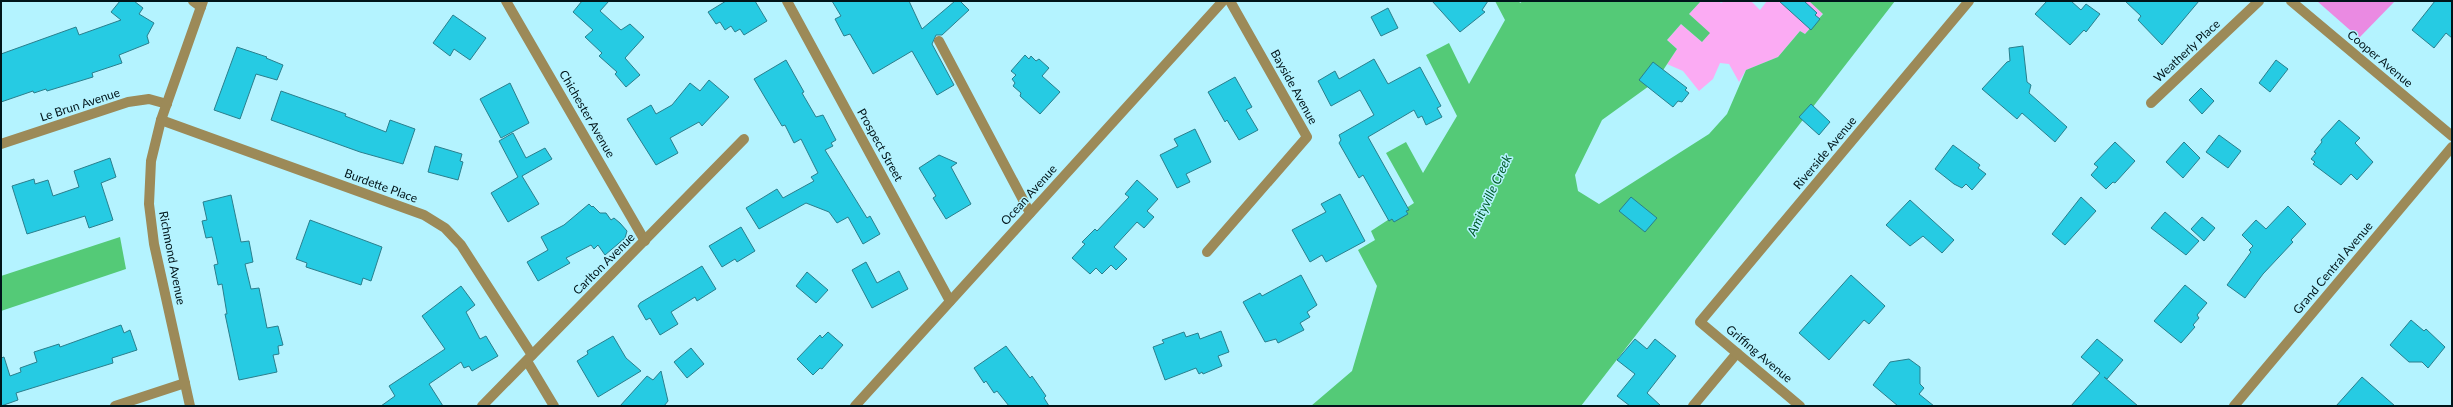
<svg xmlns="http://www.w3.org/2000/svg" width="2453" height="407" viewBox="0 0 2453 407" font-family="Lato,sans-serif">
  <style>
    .green { fill: #fbabf3 }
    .forest { fill: #ea8ae2 }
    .water { fill: #54ca77 }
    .building { fill: #26cbe3; stroke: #2a7f8d }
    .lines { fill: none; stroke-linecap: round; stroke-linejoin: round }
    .service { stroke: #9c8a58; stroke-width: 10 }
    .minor { stroke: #9c8a58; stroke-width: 10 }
    .labels { text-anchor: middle; stroke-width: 3; stroke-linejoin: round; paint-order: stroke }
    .street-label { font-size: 12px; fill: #00151a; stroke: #b4f3ff }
    .water-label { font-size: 13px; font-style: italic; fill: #005b27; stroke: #b4f3ff }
  </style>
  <rect width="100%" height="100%" fill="#b4f3ff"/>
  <!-- green -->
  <polygon class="green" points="1701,1 1719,1 1721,3 1725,1 1751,1 1760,10 1767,1 1809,1 1823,13 1805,34 1800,31 1778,57 1746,70 1739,82 1729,64 1720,63 1713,79 1699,91 1683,71 1667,64 1677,49 1667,40 1681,24 1702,42 1709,33 1689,14"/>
  <!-- forest -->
  <polygon class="forest" points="2317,1 2395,1 2359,38"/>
  <!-- water -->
  <g class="water">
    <polygon points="1495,1 1519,1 1520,3 1523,1 1701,1 1689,14 1710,33 1702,42 1681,24 1667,40 1677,49 1656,81 1602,120 1575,175 1578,191 1599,204 1709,134 1727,114 1746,70 1778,57 1800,31 1805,34 1823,14 1809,1 1895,1 1581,406 1311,406 1352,371 1377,286 1358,250 1375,240 1371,231 1414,203 1386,153 1406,142 1423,173 1457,116 1426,55 1449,43 1469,84 1505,20"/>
    <polygon points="120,237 126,269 1,311 1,276"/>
  </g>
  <!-- building -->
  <g class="building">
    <polygon points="120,1 134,1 143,8 139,14 154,23 147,36 149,43 119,55 122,63 92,73 93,77 47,91 46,89 34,93 33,91 1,102 1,54 76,27 79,35 121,20 111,12"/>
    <polygon points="582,1 609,1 600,11 621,30 630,24 644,37 625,58 640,75 626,87 615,74 617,72 599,56 602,53 585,37 593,30 573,12"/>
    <polygon points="726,1 755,1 767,21 744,35 740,29 735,32 731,26 725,30 720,22 716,24 708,12"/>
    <polygon points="832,1 909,1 922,29 955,1 960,1 969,10 942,35 936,35 932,44 954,85 937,95 912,51 873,74 850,34 844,36 835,19 841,16"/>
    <polygon points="1432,1 1488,1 1482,10 1485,12 1460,32"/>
    <polygon points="1779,1 1804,1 1817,13 1815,15 1820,19 1811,30"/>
    <polygon points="2047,1 2071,1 2081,10 2086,4 2100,14 2086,32 2084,30 2070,45 2035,14"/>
    <polygon points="2125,1 2199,1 2162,45 2138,20 2141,16"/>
    <polygon points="2435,1 2452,1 2452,38 2446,33 2434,48 2412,30"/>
    <polygon points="1388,8 1398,28 1381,36 1371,17"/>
    <polygon points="453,15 486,38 470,60 454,49 450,56 433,43"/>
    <polygon points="2023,46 2027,82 2031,85 2029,93 2067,127 2055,142 2022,113 2017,119 1982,89 2007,62 2010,61 2009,48"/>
    <polygon points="237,47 267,57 266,58 283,65 277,80 256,74 240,119 214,110"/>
    <polygon points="1025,55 1029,59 1031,56 1036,61 1039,59 1049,68 1042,76 1060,92 1040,114 1020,96 1021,93 1013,86 1015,83 1012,79 1016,75 1011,71"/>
    <polygon points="1374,59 1388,84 1420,67 1441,106 1437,108 1442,117 1426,125 1422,116 1418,118 1414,110 1368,137 1409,210 1406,211 1408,214 1394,222 1392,219 1389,221 1363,175 1359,178 1339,143 1341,140 1339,135 1374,115 1360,90 1331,106 1318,81 1335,71 1339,79"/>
    <polygon points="786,60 804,92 802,93 816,117 823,115 836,140 831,143 833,146 825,150 867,218 870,216 880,234 863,244 848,217 837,223 829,212 806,203 759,229 746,208 777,189 783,198 814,181 811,177 818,173 801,139 794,143 785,125 782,126 754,79"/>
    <polygon points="2276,60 2288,69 2270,92 2259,83"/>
    <polygon points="1653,62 1687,88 1685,90 1689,93 1682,102 1678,101 1673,107 1639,80"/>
    <polygon points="1235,77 1252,107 1246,110 1258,130 1239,140 1227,120 1225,122 1208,92"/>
    <polygon points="709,80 729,97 702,126 699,122 670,138 678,153 656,165 627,119 651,105 656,114 672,105 690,83 700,91"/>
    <polygon points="510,83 529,123 501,138 480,99"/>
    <polygon points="2201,88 2214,101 2202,114 2189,100"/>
    <polygon points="281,91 346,114 345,116 386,132 390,120 415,129 403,164 360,152 271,120"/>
    <polygon points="1811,104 1830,122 1819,135 1799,117"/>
    <polygon points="2339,120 2360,138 2355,143 2373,162 2357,180 2351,174 2341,185 2313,164 2315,162 2311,159 2316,153 2314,152 2322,142 2321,140"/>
    <polygon points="1195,129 1211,162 1186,174 1190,182 1177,188 1160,155 1178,146 1174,139"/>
    <polygon points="513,133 526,158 545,148 552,159 522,176 539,204 508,222 491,193 518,177 499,141"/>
    <polygon points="2219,135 2241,151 2228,168 2206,152"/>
    <polygon points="2115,142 2135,161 2115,183 2113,182 2106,189 2091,175 2098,167 2094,164"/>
    <polygon points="2184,142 2200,158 2183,178 2166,162"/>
    <polygon points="1953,145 1980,165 1978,168 1986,174 1972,190 1966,184 1962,188 1954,184 1935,169"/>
    <polygon points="435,146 462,154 460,161 463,162 458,180 428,172"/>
    <polygon points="939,155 957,163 951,167 971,204 946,219 933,198 936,196 919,168"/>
    <polygon points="110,158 116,177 101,183 113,220 89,228 85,216 27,234 12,186 34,179 35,184 48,180 53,196 79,187 74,171"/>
    <polygon points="1137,180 1158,199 1147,211 1154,217 1144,228 1137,222 1114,247 1127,259 1116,270 1111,265 1102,274 1096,268 1090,274 1072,258 1085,244 1082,242 1095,229 1097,231 1129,197 1125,194"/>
    <polygon points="1340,194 1365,241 1326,262 1322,255 1310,262 1292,230 1326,212 1321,204"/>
    <polygon points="231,195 241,242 249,241 253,262 245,264 251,289 259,288 267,328 278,326 283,345 278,346 279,354 273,355 277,372 239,380 225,314 227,314 222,284 218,285 214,265 218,264 212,237 206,238 202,221 207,220 203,202"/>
    <polygon points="1631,197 1657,218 1645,232 1619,211"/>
    <polygon points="2081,197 2096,211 2065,245 2052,234"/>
    <polygon points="1910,200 1954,240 1942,253 1923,236 1910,246 1886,225"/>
    <polygon points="589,204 592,207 593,206 600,213 606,213 611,220 614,218 620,223 627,231 625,238 605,255 598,245 594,249 591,245 566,258 570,263 538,281 527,262 548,250 541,237 564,225"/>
    <polygon points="2288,206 2306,224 2291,240 2293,242 2263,274 2245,298 2227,285 2251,252 2249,250 2253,246 2242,235 2256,220 2266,229"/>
    <polygon points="2165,212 2199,241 2186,255 2151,228"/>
    <polygon points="2202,217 2215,228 2204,241 2191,229"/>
    <polygon points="310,220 382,247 371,281 363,278 361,285 306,267 307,263 296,259"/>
    <polygon points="741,227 755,251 737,262 735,259 722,267 709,246"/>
    <polygon points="866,262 877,283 899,271 908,289 872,308 852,270"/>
    <polygon points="702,266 716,289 697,301 695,297 671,312 678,324 660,335 650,318 646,320 638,306 640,303"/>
    <polygon points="807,272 828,290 816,303 796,286"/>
    <polygon points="1301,275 1317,305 1307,312 1310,317 1300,323 1304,330 1278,343 1276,339 1265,342 1243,302 1260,293 1262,296"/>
    <polygon points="1851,275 1885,306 1869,324 1864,320 1829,360 1799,333"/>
    <polygon points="2185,285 2207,303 2197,315 2199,318 2193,325 2195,327 2181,343 2154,321"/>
    <polygon points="461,286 475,305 466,312 480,339 486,336 498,356 472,371 469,366 464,368 461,362 429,384 443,406 381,406 395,396 389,386 445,349 422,316"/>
    <polygon points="2411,320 2424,331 2426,329 2445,347 2428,368 2422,362 2409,362 2390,345"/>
    <polygon points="121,325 124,333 130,330 137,350 112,358 113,363 16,393 18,400 1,406 1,358 4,357 10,376 21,372 20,368 37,362 34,352 59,344 60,347"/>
    <polygon points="1221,331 1229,352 1218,356 1222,366 1203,374 1202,372 1199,374 1196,368 1165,380 1153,347 1164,343 1162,340 1184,332 1186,337 1198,333 1200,339"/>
    <polygon points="828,332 843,345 822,369 820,368 813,375 797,359 820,335 822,338"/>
    <polygon points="613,336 626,358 641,371 598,397 577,361 588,354 587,351"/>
    <polygon points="1635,339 1647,349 1655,339 1676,356 1647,393 1661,406 1630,406 1617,396 1635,374 1617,360"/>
    <polygon points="2097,339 2123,360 2107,379 2104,377 2138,406 2071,406 2100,373 2081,357"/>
    <polygon points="1006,346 1030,378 1032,376 1046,396 1044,398 1049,406 1009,406 997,391 994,393 986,381 984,383 974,368"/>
    <polygon points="691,348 704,364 687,378 674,362"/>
    <polygon points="1909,359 1920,367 1920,384 1924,388 1919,394 1934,406 1898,406 1873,385 1890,362"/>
    <polygon points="661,371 668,401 664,406 620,406 647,376 653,380"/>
    <polygon points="2362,377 2395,406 2336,406"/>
  </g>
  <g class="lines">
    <!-- service -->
    <g class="service">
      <polyline points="939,41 1030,213"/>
      <polyline points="1693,406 1737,353"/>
    </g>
    <!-- minor -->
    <g class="minor">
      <polyline points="193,1 201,7"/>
      <polyline points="506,1 645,241"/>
      <polyline points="787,1 950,301"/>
      <polyline points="2291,1 2452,136"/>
      <polyline points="2151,103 2259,1"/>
      <polyline points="161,120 424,215 445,228 461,245 532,355"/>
      <polyline points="1,144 128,102 149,99 167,104"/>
      <polyline points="1207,252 1307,137 1230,1"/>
      <polyline points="527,361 554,406"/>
      <polyline points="115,406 185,383"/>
      <polyline points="190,406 154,244 149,204 151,161 161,120 203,1"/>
      <polyline points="482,406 744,139"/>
      <polyline points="855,406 1223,1"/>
      <polyline points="1800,406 1700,322 1969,1"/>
      <polyline points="2234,406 2452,147"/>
    </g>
  </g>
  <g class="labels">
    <!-- street labels -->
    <g class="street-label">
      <text transform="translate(2187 51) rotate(-43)" y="4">Weatherly Place</text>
      <text transform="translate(2380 59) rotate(40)" y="4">Cooper Avenue</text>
      <text transform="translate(1294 87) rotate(61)" y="4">Bayside Avenue</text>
      <text transform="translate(80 105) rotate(-18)" y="4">Le Brun Avenue</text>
      <text transform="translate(587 114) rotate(60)" y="4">Chichester Avenue</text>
      <text transform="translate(880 145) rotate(61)" y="4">Prospect Street</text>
      <text transform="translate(1825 153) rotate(-50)" y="4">Riverside Avenue</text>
      <text transform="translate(381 186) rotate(20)" y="4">Burdette Place</text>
      <text transform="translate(1029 195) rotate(-48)" y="4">Ocean Avenue</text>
      <text transform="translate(172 258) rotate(79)" y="4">Richmond Avenue</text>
      <text transform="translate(604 264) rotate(-45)" y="4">Carlton Avenue</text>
      <text transform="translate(2333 268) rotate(-50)" y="4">Grand Central Avenue</text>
      <text transform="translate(1759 354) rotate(40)" y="4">Griffing Avenue</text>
    </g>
    <!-- water labels -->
    <g class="water-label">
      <text transform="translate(1489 195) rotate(-65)" y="5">Amityville Creek</text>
    </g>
  </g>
  <!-- border -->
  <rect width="2453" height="407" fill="none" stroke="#00151a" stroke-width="4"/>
</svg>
